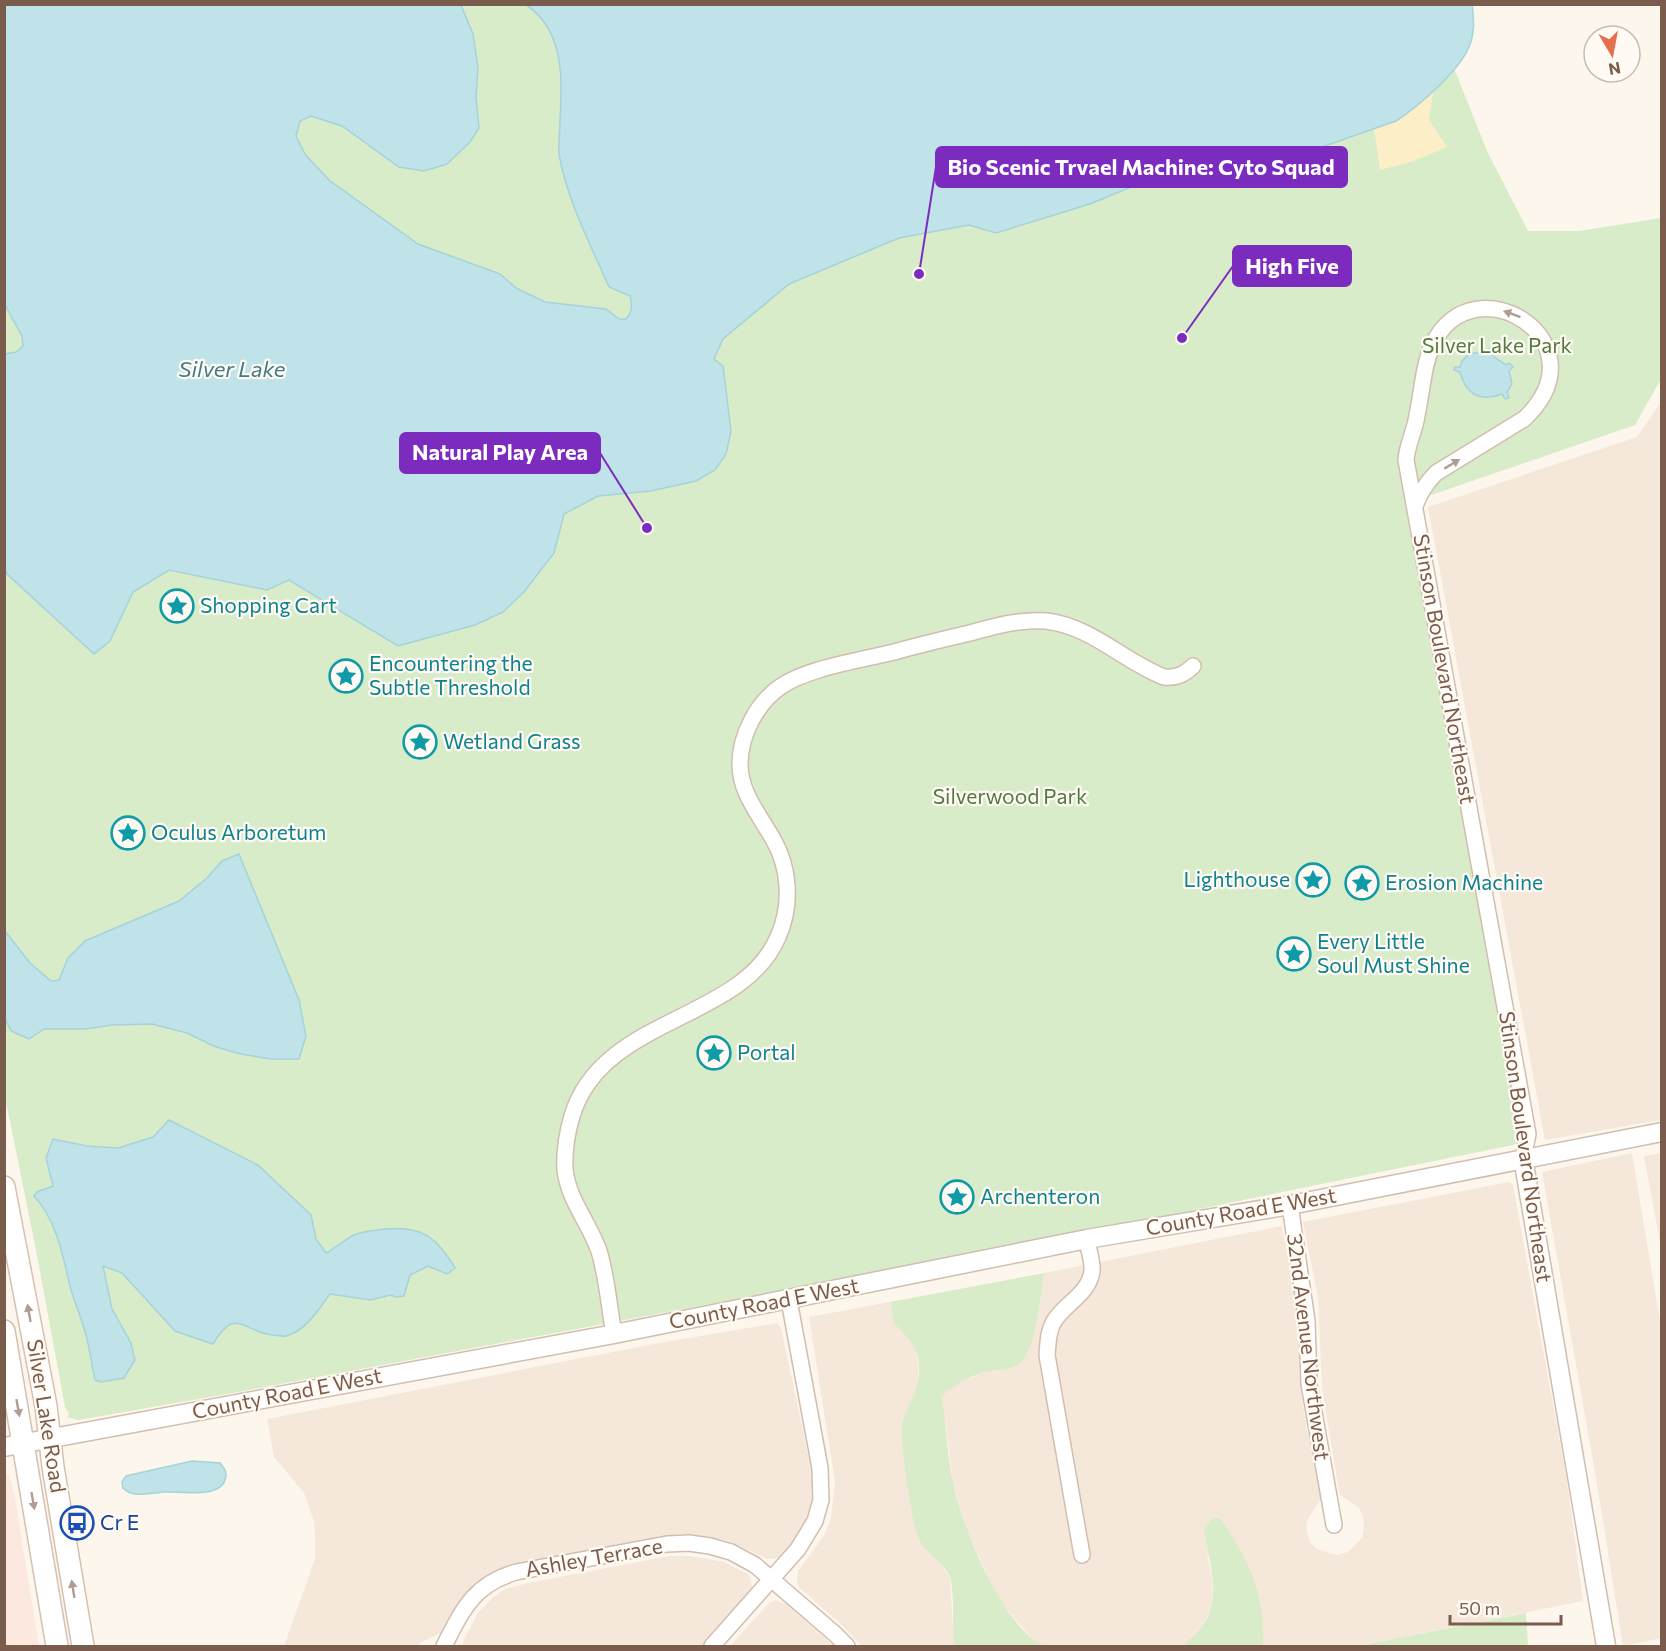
<svg xmlns="http://www.w3.org/2000/svg" width="1666" height="1651" viewBox="0 0 1666 1651" font-family="Commissioner,sans-serif">
  <style>
    .residential { fill: #f5e8da }
    .commercial { fill: #fde8e0 }
    .green { fill: #d8ecc9 }
    .sand { fill: #fcefc7 }
    .water { fill: #bfe3e8; stroke: #a5d3da; stroke-width: 1.5 }
    .lines { fill: none; stroke-linecap: round; stroke-linejoin: round }
    .minor-casing { stroke: #d1beb0; stroke-width: 18 }
    .tertiary-casing { stroke: #d1beb0; stroke-width: 21 }
    .secondary-casing { stroke: #d6c0b0; stroke-width: 24 }
    .minor { stroke: #fff; stroke-width: 15 }
    .tertiary { stroke: #fff; stroke-width: 18 }
    .secondary { stroke: #fff; stroke-width: 21 }
    .oneway { fill: #af9d94 }
    .labels { text-anchor: middle; stroke-width: 4.5; stroke-linejoin: round; paint-order: stroke }
    .park-label { font-size: 21px; fill: #537a41; stroke: #fffaf3 }
    .culture-label { font-size: 21px; fill: #0d838f; stroke: #fffaf3; text-anchor: start }
    .street-label { font-size: 21px; fill: #7a5c4d; stroke: #fffaf3 }
    .transit-label { font-size: 21px; fill: #164399; stroke: #fffaf3; text-anchor: start }
    .water-label { font-size: 22px; font-style: italic; fill: #437c86; stroke: #fffaf3 }
    .leader { fill: none; stroke: #7b2cbf; stroke-width: 2 }
    .callout-dot { fill: #7b2cbf; stroke: #fffaf3; stroke-width: 2 }
    .callout { fill: #7b2cbf; stroke: #7b2cbf; stroke-width: 2 }
    .callout-label { font-size: 22px; text-anchor: middle; font-weight: bold; fill: #fff }
  </style>
  <rect width="100%" height="100%" fill="#fdf6ec"/>
  <!-- residential -->
  <g class="residential">
    <polygon points="1661,402 1661,1120 1545,1140 1428,507 1637,437"/>
    <polygon points="1632,1153 1661,1327 1662,1638 1623,1646 1596,1478 1542,1172"/>
    <polygon points="1661,1153 1662,1153 1661,1248 1644,1156"/>
    <polygon points="1509,1182 1513,1185 1567,1481 1583,1601 1358,1646 1263,1646 1263,1631 1207,1554 1212,1577 1213,1606 1202,1626 1183,1646 1045,1646 1035,1642 999,1600 965,1526 953,1483 942,1395 959,1382 989,1371 1016,1367 1038,1318 1044,1273 1282,1226 1298,1311 1300,1384 1303,1407 1321,1499 1309,1517 1306,1524 1307,1532 1310,1542 1317,1549 1337,1555 1348,1552 1362,1538 1364,1527 1363,1516 1359,1508 1340,1495 1338,1485 1322,1388 1318,1298 1303,1222"/>
    <polygon points="890,1302 894,1324 905,1333 915,1347 919,1365 917,1387 902,1426 903,1449 919,1539 930,1554 941,1563 950,1579 954,1646 861,1646 843,1626 799,1587 797,1581 798,1571 825,1534 831,1518 835,1482 809,1317"/>
    <polygon points="777,1323 781,1328 814,1482 812,1508 808,1520 792,1545 779,1558 767,1559 729,1541 705,1536 681,1534 639,1540 509,1565 488,1574 473,1585 463,1596 443,1632 422,1642 417,1646 284,1646 315,1559 315,1536 314,1521 304,1493 274,1457 267,1419 654,1344"/>
    <polygon points="669,1556 690,1556 724,1562 748,1574 751,1580 752,1588 750,1591 703,1646 463,1646 464,1639 478,1613 492,1598 505,1589 528,1583"/>
    <polygon points="775,1600 786,1604 834,1646 730,1646 769,1603"/>
  </g>
  <!-- commercial -->
  <polygon class="commercial" points="4,1473 9,1475 15,1498 39,1646 5,1646"/>
  <!-- green -->
  <g class="green">
    <path d="M461,5C474,5 517,2 526,5C558,15 560,69 561,96L632,305L629,315L626,319H619L606,309L545,302L516,288L500,274L418,244L329,180L305,154L296,136L300,121L311,116L342,126L399,167L479,128L476,97L478,68L473,34Z"/>
    <path d="M1454,68L1487,151L1528,231H1579L1661,218V379L1635,425L1405,504L1520,1134L1518,1143L1513,1145L984,1253L222,1395L78,1420L67,1417L69,1414L65,1407L36,1250L5,1097L4,568L7,574L94,654L110,641L133,592L169,570L267,590L289,580L398,646L554,553L564,514L598,496L651,491L695,481L714,359L723,339L789,284L899,238L969,225L996,233L1090,204L1179,167L1299,155L1396,121C1419,107 1436,88 1454,68Z"/>
    <polygon points="4,305 23,336 23,346 16,352 5,354"/>
    <path d="M1044,1273C1041,1293 1036,1360 1014,1367C1007,1370 999,1369 991,1371C973,1374 956,1384 942,1396C946,1424 947,1454 953,1482C961,1525 1004,1630 1045,1646H954C952,1629 955,1593 950,1578C944,1561 926,1555 919,1539C912,1526 900,1442 902,1426C903,1413 913,1401 916,1388C925,1360 915,1342 894,1324L890,1302Z"/>
    <path d="M1214,1517L1221,1519C1250,1563 1265,1592 1263,1646H1183C1189,1639 1197,1633 1203,1625C1223,1597 1208,1559 1204,1528Z"/>
    <polygon points="1526,1613 1528,1646 1358,1646"/>
  </g>
  <!-- sand -->
  <path class="sand" d="M1433,92L1429,120L1447,147L1411,162L1380,170L1374,128C1400,120 1412,110 1433,92Z"/>
  <!-- water -->
  <g class="water">
    <path d="M5,4L461,5L473,34L478,68L476,97L479,128L470,142L447,164L424,171L399,167L342,126L311,116L300,121L296,136L305,154L329,180L418,244L500,274L516,288L545,302L606,309L619,319H626C633,312 632,304 630,296L609,287C590,244 567,200 559,154C558,144 560,132 560,121C562,80 565,30 526,5L1472,4C1474,19 1475,33 1469,47C1459,71 1418,107 1396,121L1299,155L1179,167L1090,204L996,233L969,225L899,238L789,284L723,339L714,359L723,366L731,431L726,454L715,470L696,481L651,491L598,496L564,514L554,553L524,592L503,612L475,625L398,646L289,580L267,590L169,570L133,592L110,641L94,654L7,574L5,568V354L16,352L23,346L22,336L5,305Z"/>
    <path d="M1492,348L1493,356L1506,365L1509,363L1513,367L1509,371L1512,384L1507,392L1509,398L1505,399L1502,394C1480,402 1466,395 1460,372L1454,370L1455,367H1460L1462,361L1470,353H1487L1488,349Z"/>
    <polygon points="239,854 299,1000 306,1036 299,1059 270,1059 241,1054 216,1047 187,1033 152,1024 112,1025 85,1029 44,1029 29,1039 11,1031 5,1019 5,931 30,963 51,981 59,980 68,958 85,941 179,901 207,878 222,861"/>
    <path d="M169,1120L258,1165L311,1215L316,1239L326,1253C336,1248 344,1240 354,1235C364,1231 376,1230 387,1229C423,1226 437,1238 455,1268L447,1274L428,1266L410,1275L404,1296L396,1297L390,1295L371,1300L330,1294C318,1310 307,1330 286,1336C282,1337 276,1335 272,1335C242,1331 236,1306 213,1344L175,1331L122,1273L103,1266L112,1309L131,1343L135,1360L124,1378L101,1382L95,1380C92,1366 90,1352 87,1339C83,1322 76,1306 71,1290C63,1258 58,1222 34,1196L37,1192L53,1186L46,1158L53,1139L87,1146L118,1148L153,1137Z"/>
    <path d="M192,1461L220,1463C224,1467 228,1473 225,1480C219,1499 179,1491 164,1492C155,1493 145,1495 136,1494C130,1494 127,1492 123,1488L122,1482L126,1476Z"/>
  </g>
  <g class="lines">
    <defs>
      <g id="minor">
        <path d="M1415,506C1420,492 1426,483 1436,473L1524,419C1606,342 1474,260 1433,344C1423,365 1422,393 1417,415C1415,431 1407,444 1406,460L1528,1134L1523,1158"/>
        <polyline points="1290,1205 1307,1321 1309,1384 1334,1525"/>
        <path d="M614,1334C609,1307 607,1277 599,1251C589,1222 568,1200 565,1169C564,1150 567,1133 572,1116C602,1016 742,1022 778,937C792,906 790,868 773,839C759,814 740,793 740,764C740,735 757,703 780,687C807,668 862,660 894,652C919,645 944,639 970,633C995,626 1020,619 1046,621C1091,626 1123,661 1164,677C1176,678 1184,675 1193,666"/>
        <path d="M1082,1555L1047,1355C1048,1344 1048,1332 1053,1323C1063,1304 1089,1295 1092,1271C1093,1262 1088,1249 1087,1239"/>
        <path d="M444,1646C463,1609 473,1585 516,1572L667,1544L689,1543L710,1546L731,1552L755,1565L835,1634L847,1646"/>
        <polyline points="712,1646 798,1549 815,1521 821,1500 820,1468 789,1300"/>
      </g>
      <g id="tertiary">
        <polyline points="1523,1158 1606,1646"/>
        <polyline points="4,1447 614,1334 1087,1239 1290,1205 1662,1132"/>
      </g>
      <g id="secondary">
        <polyline points="4,1187 46,1406 53,1467 83,1646"/>
        <polyline points="4,1331 57,1646"/>
      </g>
    </defs>
    <!-- minor casing -->
    <use href="#minor" class="minor-casing"/>
    <!-- tertiary casing -->
    <use href="#tertiary" class="tertiary-casing"/>
    <!-- secondary casing -->
    <use href="#secondary" class="secondary-casing"/>
    <!-- minor -->
    <use href="#minor" class="minor"/>
    <!-- tertiary -->
    <use href="#tertiary" class="tertiary"/>
    <!-- secondary -->
    <use href="#secondary" class="secondary"/>
  </g>
  <!-- one-way arrows -->
  <defs><path id="oneway-solid" d="M-6-.8H1V-3.2L6.5 0L1 3.2V.8H-6Z" transform="scale(1.5)"/></defs>
  <g class="oneway">
    <use href="#oneway-solid" transform="translate(1512 314) rotate(-160)"/>
    <use href="#oneway-solid" transform="translate(1452 464) rotate(-31)"/>
    <use href="#oneway-solid" transform="translate(29 1313) rotate(-100)"/>
    <use href="#oneway-solid" transform="translate(18 1408) rotate(80)"/>
    <use href="#oneway-solid" transform="translate(33 1501) rotate(80)"/>
    <use href="#oneway-solid" transform="translate(73 1589) rotate(-99)"/>
  </g>
  <!-- icons -->
  <defs>
    <symbol id="sight-ring" viewBox="-11 -11 22 22"><circle r="9.5" fill="#fffaf3" stroke="#0f9aa8" stroke-width="1.5"/><path d="M0-6L1.8-2.2L6-1.7L2.9 1.2L3.7 5.4L0 3.3L-3.7 5.4L-2.9 1.2L-6-1.7L-1.8-2.2Z" fill="#0f9aa8"/></symbol>
    <symbol id="bus-ring" viewBox="-11 -11 22 22"><circle r="9.5" fill="#fffaf3" stroke="#1a4fb4" stroke-width="1.5"/><path d="M-5-6H5V4H4V6H2V4H-2V6H-4V4H-5ZM-3.5-4V0h7V-4ZM-3.5 1.2v1.5H-2V1.2ZM2 1.2v1.5H3.5V1.2Z" fill="#1a4fb4"/></symbol>
  </defs>
  <g fill-rule="evenodd">
    <use href="#sight-ring" x="158" y="587" width="38" height="38"/>
    <use href="#sight-ring" x="327" y="657" width="38" height="38"/>
    <use href="#sight-ring" x="401" y="723" width="38" height="38"/>
    <use href="#sight-ring" x="109" y="814" width="38" height="38"/>
    <use href="#sight-ring" x="1294" y="861" width="38" height="38"/>
    <use href="#sight-ring" x="1343" y="864" width="38" height="38"/>
    <use href="#sight-ring" x="1275" y="935" width="38" height="38"/>
    <use href="#sight-ring" x="695" y="1034" width="38" height="38"/>
    <use href="#sight-ring" x="938" y="1178" width="38" height="38"/>
    <use href="#bus-ring" x="58" y="1504" width="38" height="38"/>
  </g>
  <g class="labels">
    <!-- park labels -->
    <g class="park-label">
      <text x="1497" y="353">Silver Lake Park</text>
      <text x="1010" y="804">Silverwood Park</text>
    </g>
    <!-- culture labels -->
    <g class="culture-label">
      <text x="200" y="613">Shopping Cart</text>
      <text x="369" y="671">Encountering the<tspan x="369" dy="24">Subtle Threshold</tspan></text>
      <text x="443" y="749">Wetland Grass</text>
      <text x="151" y="840">Oculus Arboretum</text>
      <text x="1290" y="887" text-anchor="end">Lighthouse</text>
      <text x="1385" y="890">Erosion Machine</text>
      <text x="1317" y="949">Every Little<tspan x="1317" dy="24">Soul Must Shine</tspan></text>
      <text x="737" y="1060">Portal</text>
      <text x="980" y="1204">Archenteron</text>
    </g>
    <!-- street labels -->
    <g class="street-label">
      <text transform="translate(1444 669) rotate(80)" y="7">Stinson Boulevard Northeast</text>
      <text transform="translate(1525 1147) rotate(82)" y="7">Stinson Boulevard Northeast</text>
      <text transform="translate(1241 1212) rotate(-10)" y="7">County Road E West</text>
      <text transform="translate(764 1304) rotate(-11)" y="7">County Road E West</text>
      <text transform="translate(1308 1347) rotate(83)" y="7">32nd Avenue Northwest</text>
      <text transform="translate(287 1394) rotate(-11)" y="7">County Road E West</text>
      <text transform="translate(46 1416) rotate(81)" y="7">Silver Lake Road</text>
      <text transform="translate(594 1558) rotate(-10)" y="7">Ashley Terrace</text>
    </g>
    <!-- transit labels -->
    <g class="transit-label">
      <text x="100" y="1530">Cr E</text>
    </g>
    <!-- water labels -->
    <g class="water-label">
      <text x="232" y="377">Silver Lake</text>
    </g>
  </g>
  <!-- callouts -->
  <path class="leader" d="M919 274L936 167M1182 338L1233 266M647 528L600 453"/>
  <g class="callout-dot">
    <circle cx="919" cy="274" r="6"/>
    <circle cx="1182" cy="338" r="6"/>
    <circle cx="647" cy="528" r="6"/>
  </g>
  <g class="callout">
    <rect x="936" y="147" width="411" height="40" rx="6"/>
    <rect x="1233" y="246" width="118" height="40" rx="6"/>
    <rect x="400" y="433" width="200" height="40" rx="6"/>
  </g>
  <g class="callout-label">
    <text x="1141" y="175">Bio Scenic Trvael Machine: Cyto Squad</text>
    <text x="1292" y="274">High Five</text>
    <text x="500" y="460">Natural Play Area</text>
  </g>
  <!-- border -->
  <rect width="1666" height="1651" fill="none" stroke="#7a5c4d" stroke-width="12"/>
  <!-- north arrow -->
  <g transform="translate(1612 54) rotate(170)"><circle r="28" fill="#fffaf3" stroke="#cabbb1" stroke-width="1.5"/>
  <path d="M0-4.5L10 22L0 15L-10 22Z" fill="#e76f51"/>
  <text y="-9" font-size="16" font-weight="bold" text-anchor="middle" fill="#7a5c4d">N</text>
  </g>
  <!-- scale -->
  <path d="M1450 1615v9h111v-9" fill="none" stroke="#7a5c4d" stroke-width="3"/>
  <text x="1459" y="1615" font-size="18" fill="#7a5c4d" stroke="#fffaf3" stroke-width="4.5" paint-order="stroke">50 m</text>
</svg>
